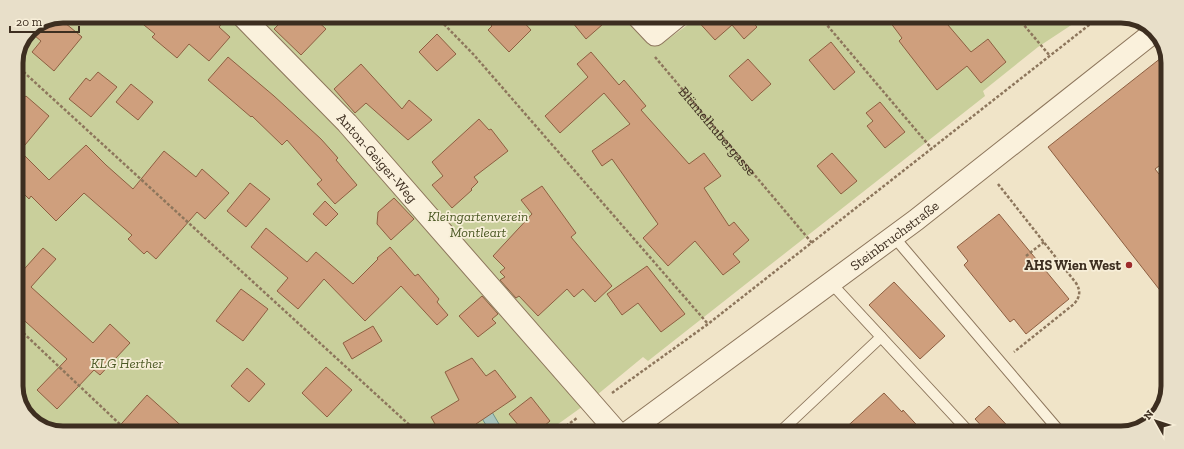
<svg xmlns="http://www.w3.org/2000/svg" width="1184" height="449" viewBox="0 0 1184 449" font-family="'Zilla Slab',serif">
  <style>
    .green { fill: #c9cf9b }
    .water { fill: #a9c4bc; stroke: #6f938a }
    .building { fill: #cf9f7d; stroke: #8d5f41 }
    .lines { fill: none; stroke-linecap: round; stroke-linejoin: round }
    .service-casing { stroke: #8d765c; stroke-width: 12 }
    .minor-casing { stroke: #8d765c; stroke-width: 23 }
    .path { stroke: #8d765c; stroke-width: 2.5; stroke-dasharray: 3 2; stroke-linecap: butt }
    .service { stroke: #faf1dc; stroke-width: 10 }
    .minor { stroke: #faf1dc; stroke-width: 21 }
    .poi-dot { fill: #9e2a2b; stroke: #f7eed8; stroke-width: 1.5 }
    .labels { text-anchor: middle; stroke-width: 3.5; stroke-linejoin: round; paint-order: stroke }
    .street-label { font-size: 14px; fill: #3d2e20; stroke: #f7eed8 }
    .park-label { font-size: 14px; font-style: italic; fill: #4d5a26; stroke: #f7eed8 }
    .poi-label { font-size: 14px; font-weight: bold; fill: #3d2e20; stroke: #f7eed8; text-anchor: end }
    .rim { fill: none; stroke: #3d2e20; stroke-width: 5 }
  </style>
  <rect width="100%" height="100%" fill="#f0e4c8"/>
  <!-- green -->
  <polygon class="green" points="63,16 623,17 647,43 660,45 697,18 1082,18 1038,47 983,91 985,96 648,361 643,357 586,404 547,432 48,430 26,415 16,389 16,60 30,30"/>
  <!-- water -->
  <polygon class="water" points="485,400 499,424 489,430 475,407"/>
  <!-- building -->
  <g class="building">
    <polygon points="133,16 228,16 219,27 230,37 209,61 189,44 177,58 152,37 155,34"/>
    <polygon points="286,17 313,17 326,29 301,55 274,29"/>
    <polygon points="484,17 519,17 531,30 509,52 488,30 492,26"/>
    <polygon points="568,17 611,17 586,39"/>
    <polygon points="59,18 82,37 54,71 32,52 41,41 29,31"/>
    <polygon points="695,18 749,18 757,27 744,39 732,25 715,40"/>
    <polygon points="887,18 942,18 971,52 988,39 1006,62 981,83 967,66 937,90 899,41 902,38"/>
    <polygon points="437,34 456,54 437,71 419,52"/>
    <polygon points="831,42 855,72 834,90 809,60"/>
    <polygon points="591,52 619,85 624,80 646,106 641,110 689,164 704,153 721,176 704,188 729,226 734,222 749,240 733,254 740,262 723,275 695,241 668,266 643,238 658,224 612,159 602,166 592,151 630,124 604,93 560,133 545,116 588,77 577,64"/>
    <polygon points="1166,54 1168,60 1167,160 1155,169 1167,184 1166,298 1048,147"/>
    <polygon points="228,57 274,96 321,139 338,158 336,160 357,185 335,204 317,184 322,180 287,140 282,145 252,116 251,117 208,80"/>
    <polygon points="748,59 771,84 752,101 729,76"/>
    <polygon points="361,64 402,109 409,100 432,120 408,140 366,103 355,113 334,89"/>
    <polygon points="98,72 117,87 91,117 69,99 86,78 90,81"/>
    <polygon points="131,84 153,102 138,120 116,102"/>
    <polygon points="26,96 49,116 20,151 49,180 86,145 106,165 133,189 164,151 196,177 202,169 229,193 205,219 197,212 156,259 147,251 144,254 128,239 132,235 84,193 56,221 31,196 29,199 16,186 16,103"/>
    <polygon points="880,102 905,132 885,148 867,126 873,121 866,113"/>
    <polygon points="479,119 489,130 491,129 508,151 474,177 478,182 471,189 472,190 452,208 432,185 443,176 432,162"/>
    <polygon points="832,153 857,181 841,194 817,166"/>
    <polygon points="250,183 270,199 246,227 227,211"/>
    <polygon points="542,186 576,233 571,237 612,286 595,302 583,289 574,297 567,289 538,316 519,296 516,298 500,280 505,277 500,272 505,268 493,256 532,214 521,200"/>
    <polygon points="394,198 414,219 391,240 377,224 378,212"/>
    <polygon points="325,201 338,214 326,226 313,214"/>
    <polygon points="999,214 1069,299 1026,334 1014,319 1010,322 964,265 968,261 957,247"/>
    <polygon points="266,228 307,262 316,252 353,284 378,259 377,258 390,247 415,276 418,274 439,299 437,302 448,315 437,325 401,286 365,321 324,279 298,309 277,291 288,278 251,247"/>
    <polygon points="43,248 56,259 31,287 93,343 110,324 130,343 100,375 94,370 57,409 37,390 67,359 16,313 16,274 18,276"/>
    <polygon points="647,266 685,314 661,332 638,303 622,315 607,294"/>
    <polygon points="894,282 945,336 920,359 869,305"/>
    <polygon points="241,289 268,309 243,341 216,321"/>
    <polygon points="482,296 498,314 492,319 496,323 478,337 459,316"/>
    <polygon points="373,326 382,341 352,359 343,343"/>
    <polygon points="472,358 486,376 495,370 516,397 476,424 481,431 439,431 431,417 459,400 445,372"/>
    <polygon points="326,367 352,390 327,417 302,393"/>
    <polygon points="247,368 265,384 249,402 231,386"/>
    <polygon points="884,393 902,412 903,410 924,433 841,432"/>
    <polygon points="147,395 187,431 115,431"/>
    <polygon points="531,397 550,421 537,432 524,432 509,414"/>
    <polygon points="989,406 1014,433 988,433 975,419"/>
  </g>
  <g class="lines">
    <defs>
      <g id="service">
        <polyline points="894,237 1061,433"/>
        <polyline points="831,283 970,433"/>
        <polyline points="780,432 881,337"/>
      </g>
      <g id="minor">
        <path id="s2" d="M242,16L347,123L617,432"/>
        <polyline points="638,17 655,35 677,17"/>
        <path id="s3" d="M628,432L916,220L1154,32"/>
      </g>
    </defs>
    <!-- service casing -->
    <use href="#service" class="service-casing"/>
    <!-- minor casing -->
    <use href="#minor" class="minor-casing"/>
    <!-- path -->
    <g class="path">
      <polyline points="437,17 474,55 708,324"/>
      <polyline points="821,18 932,149"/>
      <polyline points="1018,18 1050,56"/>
      <path id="s1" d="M655,57L812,243"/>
      <polyline points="16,65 416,431"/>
      <path d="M998,184L1076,283C1081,291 1080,297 1074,304L1014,352"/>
      <polyline points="1026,256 1044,242"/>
      <polyline points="16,326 127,431"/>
      <polyline points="612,393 708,324 1098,18"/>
      <polyline points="558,432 577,418"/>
    </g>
    <!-- service -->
    <use href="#service" class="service"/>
    <!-- minor -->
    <use href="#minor" class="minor"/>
  </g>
  <!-- markers -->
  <circle class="poi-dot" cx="1129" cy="265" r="4"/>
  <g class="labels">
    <!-- street labels -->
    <g class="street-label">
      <text dy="5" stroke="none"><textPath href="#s1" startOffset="97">Blümelhubergasse</textPath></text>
      <text dy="5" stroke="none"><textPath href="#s2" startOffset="196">Anton-Geiger-Weg</textPath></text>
      <text dy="5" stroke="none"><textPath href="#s3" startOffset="331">Steinbruchstraße</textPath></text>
    </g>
    <!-- park labels -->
    <g class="park-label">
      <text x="478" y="221">Kleingartenverein<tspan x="478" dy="16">Montleart</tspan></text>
      <text x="127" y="368">KLG Herther</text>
    </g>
    <!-- poi labels -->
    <g class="poi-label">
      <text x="1121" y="270">AHS Wien West</text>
    </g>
  </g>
  <!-- crop -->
  <path d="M0 0H1184V449H0ZM63 23H1121A40 40 0 0 1 1161 63V386A40 40 0 0 1 1121 426H63A40 40 0 0 1 23 386V63A40 40 0 0 1 63 23Z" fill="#e8dfc9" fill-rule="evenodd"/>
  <path class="rim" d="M63 23H1121A40 40 0 0 1 1161 63V386A40 40 0 0 1 1121 426H63A40 40 0 0 1 23 386V63A40 40 0 0 1 63 23Z"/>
  <!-- north arrow -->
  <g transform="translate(1156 421) rotate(309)" stroke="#f7eed8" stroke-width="3" paint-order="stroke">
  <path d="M0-3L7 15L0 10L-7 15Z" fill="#3d2e20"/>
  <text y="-6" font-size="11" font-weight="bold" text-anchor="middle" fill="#3d2e20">N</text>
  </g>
  <!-- scale -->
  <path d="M10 26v6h69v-6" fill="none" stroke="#3d2e20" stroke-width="2"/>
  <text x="16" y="26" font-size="12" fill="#3d2e20" stroke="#f7eed8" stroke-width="3" paint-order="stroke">20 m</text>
</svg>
